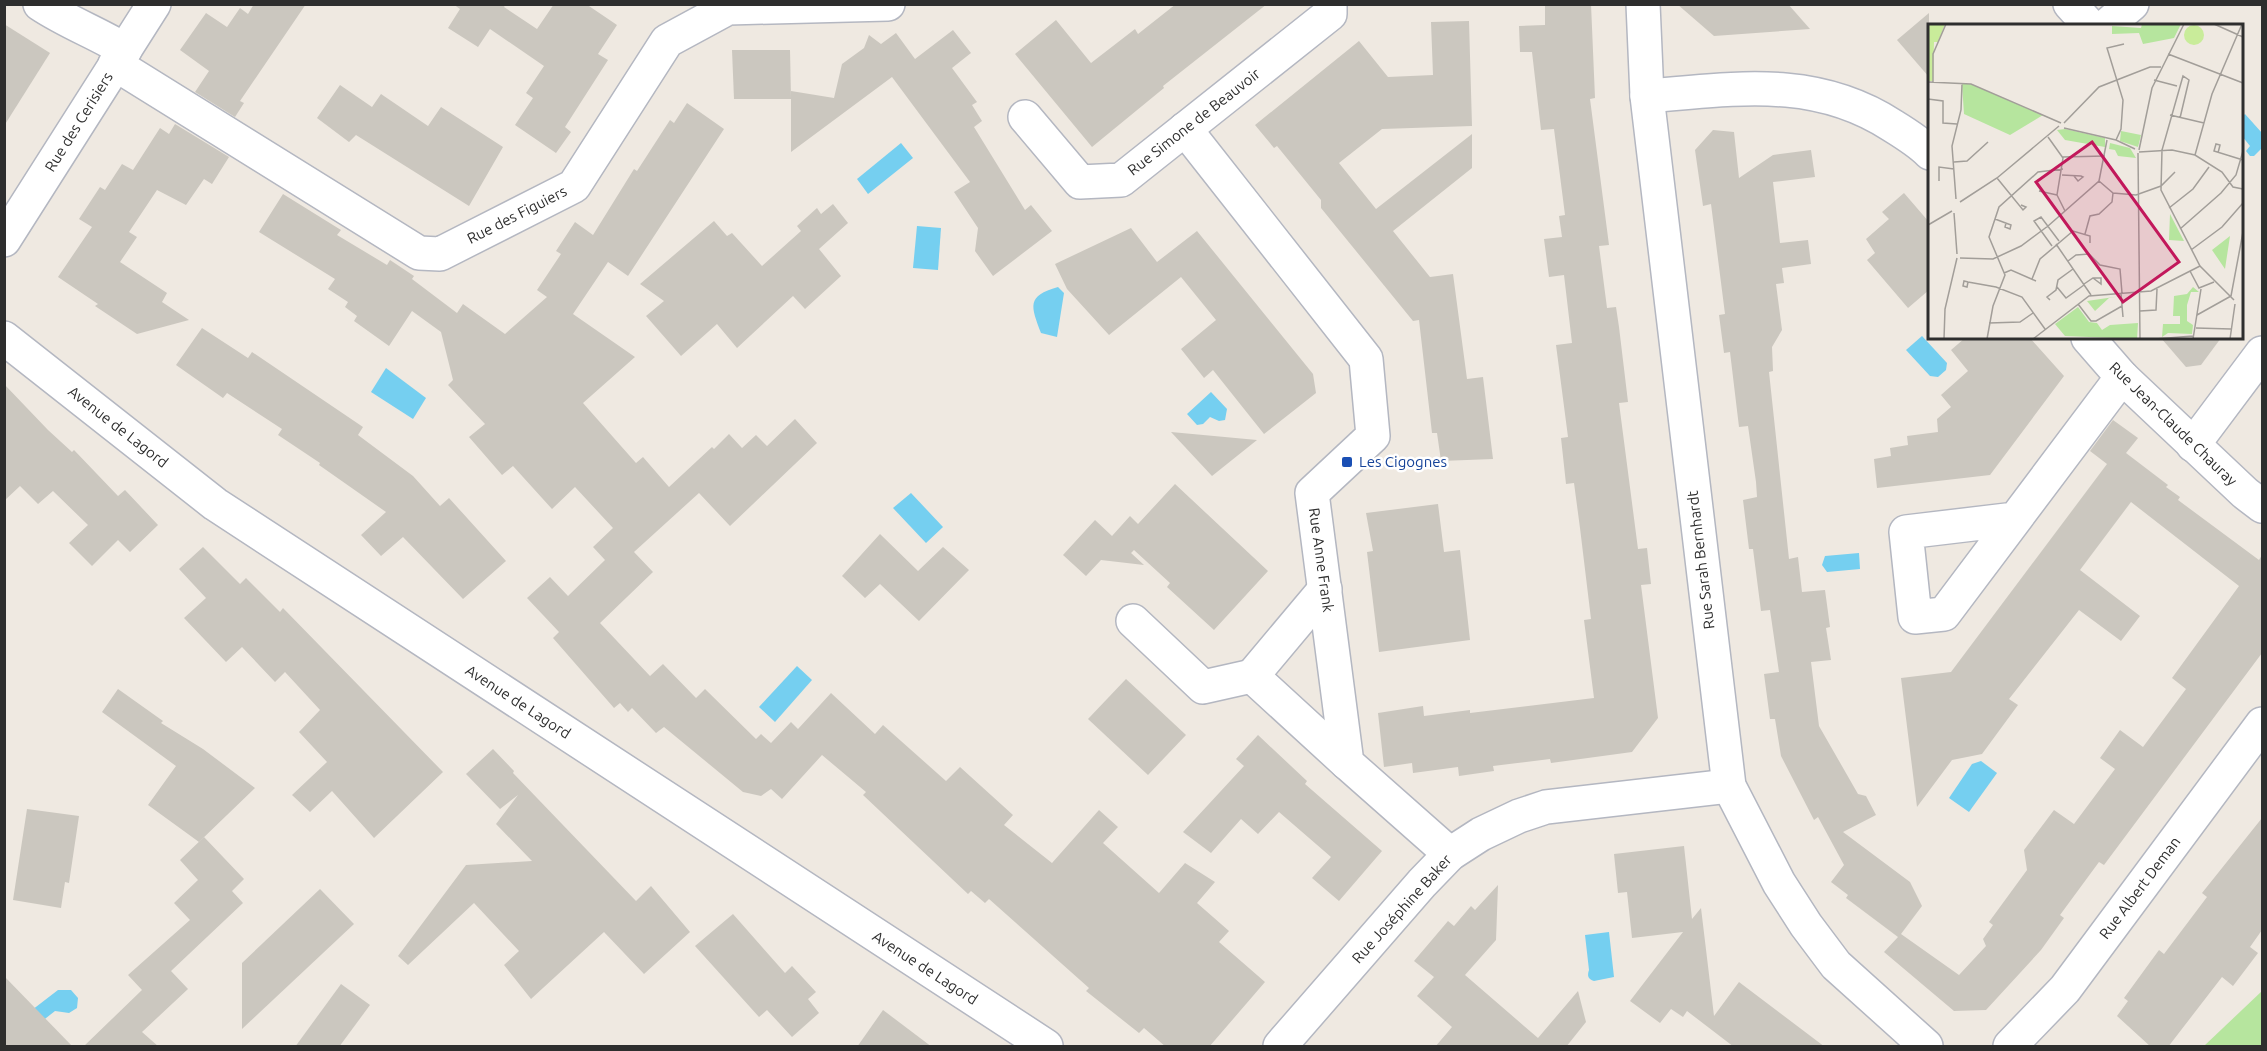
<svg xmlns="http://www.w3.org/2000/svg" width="2267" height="1051" viewBox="0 0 2267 1051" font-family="Ubuntu,sans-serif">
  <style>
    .green { fill: #b6e59e }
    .water { fill: #75cff0 }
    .building { fill: #cbc7bf }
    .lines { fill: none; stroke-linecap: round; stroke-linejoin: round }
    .street-casing { stroke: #b4b7c1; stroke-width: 36 }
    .secondary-casing { stroke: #b4b7c1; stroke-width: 36 }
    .street { stroke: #fff; stroke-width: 33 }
    .secondary { stroke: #fff; stroke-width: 33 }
    .transit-dot { fill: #1a4fb4; stroke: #fff; stroke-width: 2 }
    .labels { text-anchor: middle; stroke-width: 5; stroke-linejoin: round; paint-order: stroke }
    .street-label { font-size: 15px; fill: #2e2e2e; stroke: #fff }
    .transit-label { font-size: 15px; fill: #164399; stroke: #fff; text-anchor: start }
    .inset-road { fill: none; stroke: #a29e99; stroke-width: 1.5 }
    .view { fill: #c2185b; fill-opacity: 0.15; stroke: #c2185b; stroke-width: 3 }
    .inset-edge { fill: none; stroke: #2e2e2e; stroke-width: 3 }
  </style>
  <rect width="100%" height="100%" fill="#efe9e1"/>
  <!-- green -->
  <polygon class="green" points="2262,991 2262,1046 2204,1046"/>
  <!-- water -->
  <g class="water">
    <polygon points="2245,114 2262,133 2262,148 2254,156 2250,156 2246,151 2250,146 2242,136 2242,117"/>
    <polygon points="901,143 913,158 868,194 857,179"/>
    <polygon points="917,226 941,228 938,270 913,268"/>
    <path d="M1058,287L1064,293L1057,337L1041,333C1031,306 1026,296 1058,287Z"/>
    <polygon points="1922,336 1947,363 1946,370 1938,377 1930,376 1906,350"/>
    <polygon points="386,368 426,398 413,419 371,392"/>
    <polygon points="1211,392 1227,409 1225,420 1219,421 1210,417 1203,424 1197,425 1187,414"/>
    <polygon points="911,493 943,527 926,543 893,508"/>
    <polygon points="1859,553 1860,569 1827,572 1822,565 1825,556"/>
    <polygon points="797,666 812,680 775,722 759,707"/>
    <polygon points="1981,761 1997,773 1969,812 1949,798 1972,764"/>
    <path d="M1609,932L1614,977L1594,981C1588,979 1587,976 1589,970L1585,935Z"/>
    <polygon points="58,990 71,990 78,998 77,1008 69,1013 55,1011 41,1022 19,1020"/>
  </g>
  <!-- building -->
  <g class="building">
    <polygon points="254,4 306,4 240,101 244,103 235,117 195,92 209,71 180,50 206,13 227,27 240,8 248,14"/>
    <polygon points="453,4 506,4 504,7 537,29 554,4 586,4 617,25 598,54 608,60 565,127 571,132 556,153 515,125 533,98 526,93 544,66 490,29 478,47 448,28 460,9"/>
    <polygon points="1176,4 1267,4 1163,86 1164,88 1092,147 1015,54 1056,20 1091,63 1135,29 1138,34"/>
    <polygon points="1545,4 1591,4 1595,98 1590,99 1609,245 1599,246 1607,308 1616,307 1619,327 1628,402 1619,403 1638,549 1647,548 1651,584 1641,585 1658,718 1632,752 1551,763 1550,759 1493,766 1494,771 1459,776 1458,767 1413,773 1412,763 1384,767 1378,713 1423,706 1424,716 1470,710 1470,713 1594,698 1584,620 1591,619 1580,528 1574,483 1566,484 1561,438 1568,437 1556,345 1572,343 1564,275 1549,277 1544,239 1562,237 1559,216 1565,215 1554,129 1541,130 1532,52 1520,52 1519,26 1545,25"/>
    <polygon points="1677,4 1788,4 1810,29 1714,36"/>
    <polygon points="1929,13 1929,77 1897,40"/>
    <polygon points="1469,21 1472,126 1382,129 1339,163 1376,209 1472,134 1472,168 1393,231 1430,277 1453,274 1467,379 1483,377 1493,459 1441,461 1437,433 1432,433 1419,320 1413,321 1321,208 1321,200 1277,146 1274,148 1255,125 1359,41 1388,77 1433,75 1431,22"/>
    <polygon points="4,24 50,53 4,126"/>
    <polygon points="953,30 971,53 952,68 977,102 972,105 982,121 974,127 1025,210 1031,205 1052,231 993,276 975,251 978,228 954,192 970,182 892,77 791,152 791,91 834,98 842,64 864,48 869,35 881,44 896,33 915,59"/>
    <polygon points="732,50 790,50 791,99 734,99"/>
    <polygon points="340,85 372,107 381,94 428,126 441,107 503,147 469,206 356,135 349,142 317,118"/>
    <polygon points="687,103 724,129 628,276 608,262 573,314 635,357 583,403 636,463 643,457 669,487 712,447 714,449 729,434 742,448 756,435 767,446 795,419 817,443 730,526 699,493 634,552 653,572 600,623 650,676 663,664 696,698 705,689 756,739 761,734 771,743 791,722 798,729 831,693 875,734 883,725 946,781 960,767 1013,815 1004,825 1052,863 1099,810 1118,827 1103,843 1159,893 1185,863 1215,882 1197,903 1229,931 1219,942 1265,982 1209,1047 1166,1047 1144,1028 1139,1033 1086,991 1089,988 989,899 985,903 971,891 968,894 863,795 866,792 822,755 782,799 771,789 761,796 743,792 664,727 656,733 632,708 628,712 620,703 614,708 553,638 559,632 527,598 550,577 568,596 605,560 593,547 613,528 575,487 552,509 513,466 502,475 469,437 485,424 448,385 453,380 441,332 412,311 389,346 354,321 357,316 345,307 348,302 328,289 335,279 259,232 283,194 341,230 337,235 387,265 390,260 414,276 412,279 457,313 463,304 505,334 547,297 537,290 561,254 556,251 575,222 593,235 634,169 637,171 670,120 674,123"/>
    <polygon points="175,124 229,157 212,184 204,179 186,205 157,190 129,232 137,237 120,262 167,293 162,302 189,320 137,334 95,306 98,304 58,277 92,227 79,219 100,187 105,190 122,164 133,170 160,128 169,134"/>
    <polygon points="1713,130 1734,132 1739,178 1773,155 1811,150 1815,177 1773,182 1780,243 1808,240 1811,264 1782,268 1784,283 1776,284 1782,330 1772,347 1773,371 1769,372 1789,559 1798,557 1802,592 1825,590 1830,627 1826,628 1831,660 1811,662 1819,726 1858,794 1866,796 1876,815 1843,832 1910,882 1922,906 1901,934 1959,975 1986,946 1983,939 1993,925 1989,922 2027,870 2024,850 2054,810 2074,824 2115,769 2100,758 2120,730 2143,747 2186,689 2172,678 2239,586 2131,502 2080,570 2140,616 2121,641 2079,610 2009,699 2018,705 1982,754 1952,760 1917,807 1901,678 1951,672 2107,464 2090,451 2113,420 2138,438 2126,453 2168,485 2166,487 2180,497 2178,500 2259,560 2262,555 2262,653 2104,865 2099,862 2060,915 2064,918 2041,950 1986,1010 1954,1011 1884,952 1898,937 1846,898 1848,895 1831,882 1844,865 1818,817 1814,820 1781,756 1775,719 1770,719 1764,674 1779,672 1770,610 1761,611 1753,549 1749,549 1743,500 1757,497 1756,482 1748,426 1739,427 1730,352 1724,353 1719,315 1725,314 1711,204 1703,206 1695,150"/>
    <polygon points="1904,193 1929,222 1929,290 1908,308 1867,260 1875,253 1866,239 1889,219 1882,212"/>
    <polygon points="833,204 848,223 819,249 841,276 805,309 793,296 737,348 717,324 681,356 646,316 664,301 640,284 714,221 727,236 732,233 762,266 801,231 797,226 817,208 821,214"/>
    <polygon points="1131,228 1157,262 1197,231 1313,374 1316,393 1264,434 1213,370 1204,378 1181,349 1216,320 1181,277 1109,335 1067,289 1055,264"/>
    <polygon points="202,328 248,358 252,352 363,427 358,435 413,476 440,506 449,498 506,561 463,599 403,537 381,556 361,535 386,512 319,465 320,463 278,435 282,429 227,393 223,398 176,365"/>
    <polygon points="1965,338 2030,338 2064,376 1990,475 1877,488 1874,459 1891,456 1890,448 1908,445 1907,436 1938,432 1937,419 1951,407 1941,395 1968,371 1951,350"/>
    <polygon points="2161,338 2221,338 2201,365 2186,367"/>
    <polygon points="4,384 48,430 72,452 74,450 118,496 125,490 158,525 130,552 118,540 92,566 69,543 88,525 53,491 38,504 20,486 4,501"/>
    <polygon points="1171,432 1257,440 1212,476"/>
    <polygon points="1175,484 1268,571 1214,630 1167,587 1170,583 1134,550 1131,553 1144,565 1101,560 1086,576 1063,555 1095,520 1112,536 1130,516 1138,524"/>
    <polygon points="1438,504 1444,552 1460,550 1470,640 1379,652 1367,552 1373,551 1366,513"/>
    <polygon points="880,534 918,571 943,547 969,570 919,621 880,584 865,598 842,576"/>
    <polygon points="203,547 240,584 246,578 280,612 283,608 443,772 374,838 332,791 310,812 292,795 327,762 299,732 320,710 285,672 275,682 242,647 226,662 184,618 206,598 179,569"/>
    <polygon points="1126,679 1186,735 1148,775 1088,719"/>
    <polygon points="118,689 163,721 161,723 203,749 255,788 199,842 148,805 176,766 102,712"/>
    <polygon points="1258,735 1307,781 1305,784 1382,851 1339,901 1312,878 1331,857 1279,812 1258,834 1241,819 1211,853 1183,832 1244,766 1236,759"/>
    <polygon points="493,749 514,771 513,773 636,901 651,886 690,932 644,974 604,932 531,999 504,965 519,951 474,903 408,965 398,956 466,865 532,861 496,824 518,795 500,809 466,774"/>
    <polygon points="27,809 79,816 69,883 65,882 61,908 13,900"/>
    <polygon points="2262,818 2262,930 2250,947 2258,953 2233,986 2222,977 2168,1047 2151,1047 2117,1016 2128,1001 2124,998 2159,950 2164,954 2207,897 2202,893"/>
    <polygon points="204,837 244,879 232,891 243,903 171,971 188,989 142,1032 159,1047 83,1047 142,990 128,975 190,920 174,903 198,880 180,860"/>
    <polygon points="1684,846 1692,919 1701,908 1714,1016 1739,982 1825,1047 1734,1047 1687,1011 1683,1017 1671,1009 1660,1023 1630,1001 1683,932 1632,938 1627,892 1618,893 1614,854"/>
    <polygon points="1498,885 1496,940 1465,975 1538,1038 1578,991 1586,1022 1566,1047 1435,1047 1452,1027 1417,996 1434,977 1414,961 1448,921 1454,926 1471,906 1475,910"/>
    <polygon points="320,889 354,924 242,1029 242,963"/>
    <polygon points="733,914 785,973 792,966 816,992 808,999 819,1013 792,1037 767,1010 759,1017 695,946"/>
    <polygon points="4,976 73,1047 4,1047"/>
    <polygon points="341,984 370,1005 339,1047 295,1047"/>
    <polygon points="883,1010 932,1047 857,1047"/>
  </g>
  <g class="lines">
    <defs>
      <g id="street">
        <path d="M40,4C67,22 97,33 125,50"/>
        <polyline points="1643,4 1647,96 1729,786 1779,883 1806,925 1836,965 1926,1046"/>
        <polyline points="2070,4 2090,26"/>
        <polyline points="2106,26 2132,4"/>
        <polyline points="115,64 419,253 440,254 574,186 667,41 728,8 888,4"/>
        <path d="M1647,96C1735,89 1815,75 1893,126C1906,134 1919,142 1930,153"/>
        <polyline points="1025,117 1080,182 1121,180 1330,14 1330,4"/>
        <polyline points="1185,129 1366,359 1373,436 1312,493 1347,763 1450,854"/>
        <polyline points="4,240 154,4"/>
        <polyline points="2088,338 2122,377 2245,493 2262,506"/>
        <polyline points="2193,445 2262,353"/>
        <polyline points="2015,519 1906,532 1915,617 1944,614 2122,377"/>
        <polyline points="1133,621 1203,687 1252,676 1347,763"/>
        <polyline points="1252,676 1325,589"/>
        <polyline points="1280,1046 1422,883 1450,854 1481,834 1519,816 1546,807 1729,786"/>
        <polyline points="2010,1046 2065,989 2262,724"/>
      </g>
      <polyline id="secondary" points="4,338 215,504 1046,1046"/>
    </defs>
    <!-- street casing -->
    <use href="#street" class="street-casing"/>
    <!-- secondary casing -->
    <use href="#secondary" class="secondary-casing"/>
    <!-- street -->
    <use href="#street" class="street"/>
    <!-- secondary -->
    <use href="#secondary" class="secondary"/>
  </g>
  <!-- markers -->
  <rect class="transit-dot" x="1341" y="456" width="12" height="12" rx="3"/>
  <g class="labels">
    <!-- street labels -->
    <g class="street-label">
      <text transform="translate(79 122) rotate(-58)" y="5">Rue des Cerisiers</text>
      <text transform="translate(1194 122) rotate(-38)" y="5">Rue Simone de Beauvoir</text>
      <text transform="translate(517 215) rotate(-27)" y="5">Rue des Figuiers</text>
      <text transform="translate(2173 424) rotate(44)" y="5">Rue Jean-Claude Chauray</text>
      <text transform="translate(118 427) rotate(38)" y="5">Avenue de Lagord</text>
      <text transform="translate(1321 560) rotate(82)" y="5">Rue Anne Frank</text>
      <text transform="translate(1701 560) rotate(-97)" y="5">Rue Sarah Bernhardt</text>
      <text transform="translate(518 702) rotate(33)" y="5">Avenue de Lagord</text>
      <text transform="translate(2140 888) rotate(-53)" y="5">Rue Albert Deman</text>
      <text transform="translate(1402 909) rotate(-48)" y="5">Rue Joséphine Baker</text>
      <text transform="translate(925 968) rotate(33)" y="5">Avenue de Lagord</text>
    </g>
    <!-- transit labels -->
    <g class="transit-label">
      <text x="1359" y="467">Les Cigognes</text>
    </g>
  </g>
  <!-- overview -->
  <g transform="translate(1928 24)">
    <rect width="315" height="315" fill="#efe9e1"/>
    <path d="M214,0H253L246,14L215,20L211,9L184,10V2L213,4ZM34,60H43L115,91L82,111L36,90ZM137,105L177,114V123L137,116L129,106ZM193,107L213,111L210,123L192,117ZM182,119L202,124L208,134L190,132L187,126L181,125ZM242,190L256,217L241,216ZM302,212L297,245L284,226ZM265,263L271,268H263L259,281V297L265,301L264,310L240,309L234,313L235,300H252V292H245L246,272L259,270ZM193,272L181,274L167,287L159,277ZM150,283L161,298L169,299L174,306L182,301L210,299L209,315L137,312L127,300Z" fill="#b6e59e"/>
    <path d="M0,0H17L10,18H6L5,57H0ZM256 11a10 10 0 1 1 20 0a10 10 0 1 1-20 0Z" fill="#c9ec9a"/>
    <path class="inset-road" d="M286,0L315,13M240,30L315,59M226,56L249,62M0,58L43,60L133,99M5,58V30L18,0M0,75L15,77V99L29,100M242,91L276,99M252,94L261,56L255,52L234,126L233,166L272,242L306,276M136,99L171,63L222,43H233M136,104L188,116L207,125M120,113L135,134L129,171L137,187M188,116L193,105L195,76L179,24L196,20M211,126L224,64L256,0M211,128L244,126L267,131L294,148L305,163L315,165M210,129L212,315M290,129L292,121L288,120L286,127L315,136M267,131L284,70L314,0M134,133L177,132M26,138L39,137L60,118M134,151L153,152L155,153L150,157L146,152M69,154L95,186L98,183L93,181M11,157V143L26,145M171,157L185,169L208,171L233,162L247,148M116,168L111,167L129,171M28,175L24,122L33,86L34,60M32,178L69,154L131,102M241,184L265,165L281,143M26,189L29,230M67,195L83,201L82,205L77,203L78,199M0,201L24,187M252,205L293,169L308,151L315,127M157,210L162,192L171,190L184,178L185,169M128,220L163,271M124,222L106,197L113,193L131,217M263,226L294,203L315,179M32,234L65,235L93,222L120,202L171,157L179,116M140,237L148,231L161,230L172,241L192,245L194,269M262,247L271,264L286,258M76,249L83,246L108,257M104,255L112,235L145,207L162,212V219M40,258L39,263L35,262L36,257L40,258L68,263L94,273L117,305M156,260L165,254H173V260L165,254M129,263L138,274L156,261M193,270L195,293M303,272L315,208M122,276L119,273L128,266L130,256L145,245M150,280L163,297H168L194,282M212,287L228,286L229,265M269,291L303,272M61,299L92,298L105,289M268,304L303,305M16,315L17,285L29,234M59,315L65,282L77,251L61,213L71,183L110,148L135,145M105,315L161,272L223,267L272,242M227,315L265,312M265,315L273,265M302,315L307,280"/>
    <path class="view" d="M164,118L251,238L195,278L108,158Z"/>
    <rect width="315" height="315" class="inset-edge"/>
  </g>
  <!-- border -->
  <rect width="2267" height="1051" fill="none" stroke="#2e2e2e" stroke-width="12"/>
</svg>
